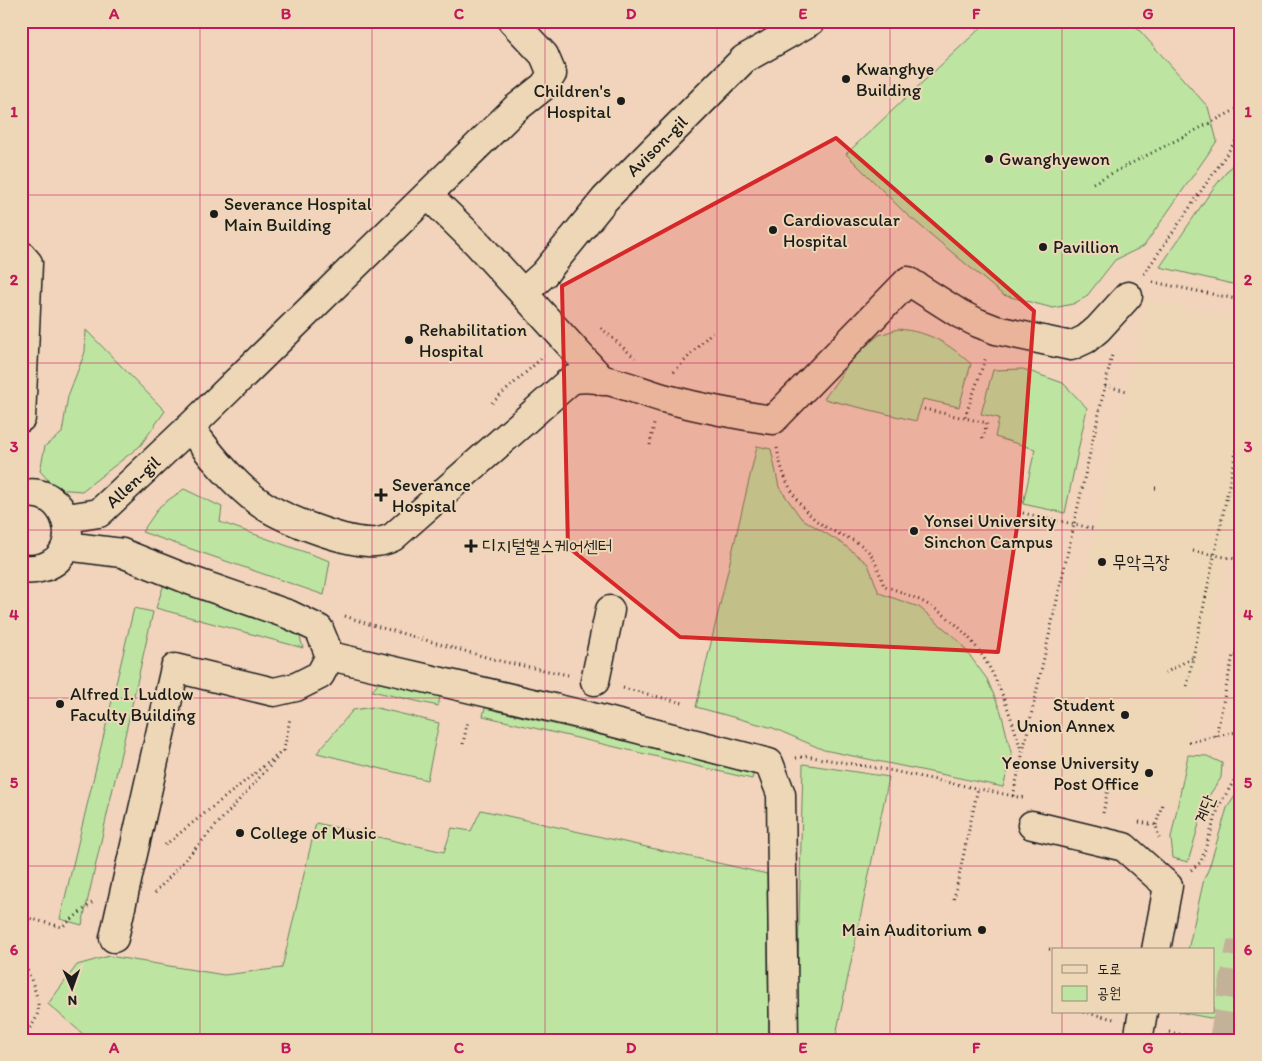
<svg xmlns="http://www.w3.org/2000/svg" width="1262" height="1061" viewBox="0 0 1262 1061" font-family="Itim,'Poor Story',sans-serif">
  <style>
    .built { fill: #f2d3bc; fill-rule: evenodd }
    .green { fill: #bde5a1; stroke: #6c805e }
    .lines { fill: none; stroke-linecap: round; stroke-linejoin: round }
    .minor-tunnel { stroke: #c4b298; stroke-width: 28; stroke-dasharray: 28 14; stroke-linecap: butt }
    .minor-casing { stroke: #1c1c1c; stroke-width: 31 }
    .path { stroke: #1c1c1c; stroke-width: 3; stroke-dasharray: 1 4; stroke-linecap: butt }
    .minor { stroke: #eed7b7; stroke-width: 28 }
    .marked { fill: #d62828; fill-opacity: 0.2; stroke: #d62828; stroke-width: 4; stroke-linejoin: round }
    .grid { fill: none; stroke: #c2185b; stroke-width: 1; stroke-opacity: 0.55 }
    .poi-dot { fill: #1c1c1c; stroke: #eed7b7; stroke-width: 2 }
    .labels { text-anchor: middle; stroke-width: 4; stroke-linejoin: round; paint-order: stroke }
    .poi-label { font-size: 18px; fill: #1c1c1c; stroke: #eed7b7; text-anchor: start }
    .street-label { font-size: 18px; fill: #1c1c1c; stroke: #eed7b7 }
    .neatline { fill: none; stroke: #c2185b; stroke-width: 2 }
    .grid-label { font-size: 16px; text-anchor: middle; font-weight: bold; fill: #c2185b }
  </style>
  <rect width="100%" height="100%" fill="#eed7b7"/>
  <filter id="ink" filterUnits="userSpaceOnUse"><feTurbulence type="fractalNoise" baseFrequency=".02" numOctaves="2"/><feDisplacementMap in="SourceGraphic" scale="10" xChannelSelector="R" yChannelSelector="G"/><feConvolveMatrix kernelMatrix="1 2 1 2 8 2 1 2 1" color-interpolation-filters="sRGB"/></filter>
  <g filter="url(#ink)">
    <!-- built -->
    <path class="built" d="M21,21H1241V321L1147,300L1041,774L1177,804L1222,581L1241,499V1040H21ZM1053,950H1213V1012H1053Z"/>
    <!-- green -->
    <g class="green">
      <polygon points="988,21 1131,21 1208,107 1217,141 1144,246 1115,260 1086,297 1073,304 1053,308 1003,295 905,213 846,154"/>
      <polygon points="1241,154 1241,286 1160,267 1212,190"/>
      <path d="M898,329C930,332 948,343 971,364L959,407L923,399L916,421L824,399L855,355L879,335Z"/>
      <polygon points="86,330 165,411 140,446 82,491 56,489 40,471 45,446 62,433 68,396 85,352"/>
      <polygon points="1023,369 1063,383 1087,408 1065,513 1023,504 1035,449 995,437 999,418 981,414 993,370"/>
      <polygon points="757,446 771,449 779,487 801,518 843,544 868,564 879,593 919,607 959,641 987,679 1001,712 1012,756 1003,787 824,750 773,728 696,707"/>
      <polygon points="184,489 222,507 220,522 330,561 324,595 142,532 160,506"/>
      <polygon points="164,584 298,630 303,648 156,608"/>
      <polygon points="134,608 153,612 82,925 60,919"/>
      <polygon points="379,683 440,697 438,706 372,691"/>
      <polygon points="373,707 439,723 427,780 317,753 353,710"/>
      <polygon points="485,708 754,771 752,779 483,716"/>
      <polygon points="1188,755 1207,756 1222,763 1221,778 1206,800 1188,862 1173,858 1171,838"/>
      <polygon points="803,764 889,777 835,1040 796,1040"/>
      <polygon points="1241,787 1241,1024 1179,1012 1213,1012 1213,950 1188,950 1204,879 1209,868 1227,808"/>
      <polygon points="481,810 767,874 769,1040 90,1040 48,1004 77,965 109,956 224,975 282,968 316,823 444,852 452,828 471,831"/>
    </g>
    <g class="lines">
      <!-- minor-tunnel -->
      <polyline class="minor-tunnel" points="1223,1040 1241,942"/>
      <defs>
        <g id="minor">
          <polyline points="428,195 478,244 603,381"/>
          <polyline points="21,255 28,263 21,418"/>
          <polyline points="523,293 544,274 605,199 744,59 811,21"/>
          <path d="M190,427C207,452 236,486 260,503C283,519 341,541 368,542C377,543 385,541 393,537L571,380C599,372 640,392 667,399C702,408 737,415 773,420L908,281L960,314L978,323L996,330L1071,346L1086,339L1098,329L1128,296"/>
          <path d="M21,495C66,482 88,552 44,567C36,569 29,571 21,568"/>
          <polyline points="67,518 99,513 190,427 515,109 544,86 552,74 544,55 512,21"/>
          <polyline points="66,546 122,553 192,581 290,615 319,629 330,656"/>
          <polyline points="330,656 588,716 769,763 781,794 784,1040"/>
          <polyline points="595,681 610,610"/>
          <polyline points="1032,825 1124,847 1168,886 1156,950"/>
          <polyline points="114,938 175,668 274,692 296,687 320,675 330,656"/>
          <polyline points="1138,1040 1143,1012"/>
        </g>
      </defs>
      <!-- minor casing -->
      <use href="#minor" class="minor-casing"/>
      <!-- path -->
      <g class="path">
        <polyline points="1093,183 1241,107"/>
        <polyline points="1144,274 1241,133"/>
        <polyline points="1153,282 1241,300"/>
        <polyline points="601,328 635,358"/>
        <polyline points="674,372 712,332"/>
        <polyline points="1105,386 1127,391"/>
        <polyline points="492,403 544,356"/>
        <polyline points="924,409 987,423 982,441"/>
        <polyline points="965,417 986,357"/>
        <polyline points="650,445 654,424"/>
        <path d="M777,448C783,484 801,516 835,532C847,538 859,541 868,551C876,560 880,575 884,586C974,614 997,669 1022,753"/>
        <polyline points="1155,488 1156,488"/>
        <polyline points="1239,506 1241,507"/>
        <polyline points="1018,512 1096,529"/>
        <polyline points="1193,551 1241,560"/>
        <polyline points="345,616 365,623 500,661 568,675"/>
        <polyline points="1165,673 1192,658"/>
        <polyline points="1187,686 1241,428"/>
        <polyline points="623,688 683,703"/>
        <polyline points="1216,736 1233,655 1241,657"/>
        <polyline points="1189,742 1241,731"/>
        <polyline points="463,744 468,720"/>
        <polyline points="284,751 290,718"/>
        <polyline points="796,758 806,756 888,770 1023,798"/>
        <polyline points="1013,796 1112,355"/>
        <polyline points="1103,813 1108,789"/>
        <polyline points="1139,822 1156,825 1159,838"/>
        <polyline points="1156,825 1163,801"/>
        <polyline points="165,845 284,750"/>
        <polyline points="1191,870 1201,862 1219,806 1241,769"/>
        <polyline points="155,893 278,757"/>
        <polyline points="954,899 978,788"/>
        <polyline points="21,916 62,927 93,902"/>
        <polyline points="1049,949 1055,950"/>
        <path d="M21,957C27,968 40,998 38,1010C37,1021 29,1030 21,1037"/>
        <polyline points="1083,1012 1114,1019"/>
        <polyline points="1169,1032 1208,1040"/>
      </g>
      <!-- minor -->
      <use href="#minor" class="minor"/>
    </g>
  </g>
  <!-- marked area -->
  <path class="marked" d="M836,138L1034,311L1019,514L998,652L680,637L568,547L562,286Z"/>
  <!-- grid -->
  <path class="grid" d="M200,21V1040M372,21V1040M545,21V1040M717,21V1040M890,21V1040M1062,21V950M21,195H1241M21,363H1241M21,530H1241M21,698H1241M21,866H1241M1062,1012V1040"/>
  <!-- markers -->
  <g class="poi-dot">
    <circle cx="846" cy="79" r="5"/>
    <circle cx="621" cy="101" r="5"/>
    <circle cx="989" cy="159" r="5"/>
    <circle cx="214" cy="214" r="5"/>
    <circle cx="773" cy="230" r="5"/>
    <circle cx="1043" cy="247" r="5"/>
    <circle cx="409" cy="340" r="5"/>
    <path d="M378.5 487.5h5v5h5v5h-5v5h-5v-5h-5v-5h5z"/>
    <circle cx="914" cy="531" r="5"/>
    <path d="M468.5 538.5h5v5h5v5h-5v5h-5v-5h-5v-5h5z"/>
    <circle cx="1102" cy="562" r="5"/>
    <circle cx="60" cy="704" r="5"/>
    <circle cx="1125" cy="715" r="5"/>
    <circle cx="1149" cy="773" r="5"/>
    <circle cx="240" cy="833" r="5"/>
    <circle cx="982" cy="930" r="5"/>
  </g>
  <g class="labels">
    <!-- poi labels -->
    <g class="poi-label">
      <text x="856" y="75">Kwanghye<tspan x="856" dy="21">Building</tspan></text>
      <text x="611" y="97" text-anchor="end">Children's<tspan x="611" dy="21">Hospital</tspan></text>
      <text x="999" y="165">Gwanghyewon</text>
      <text x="224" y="210">Severance Hospital<tspan x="224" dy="21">Main Building</tspan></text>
      <text x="783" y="226">Cardiovascular<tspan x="783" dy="21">Hospital</tspan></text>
      <text x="1053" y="253">Pavillion</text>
      <text x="419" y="336">Rehabilitation<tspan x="419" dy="21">Hospital</tspan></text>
      <text x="392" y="491">Severance<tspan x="392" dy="21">Hospital</tspan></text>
      <text x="924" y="527">Yonsei University<tspan x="924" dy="21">Sinchon Campus</tspan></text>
      <text x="482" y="552">디지털헬스케어센터</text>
      <text x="1112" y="568">무악극장</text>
      <text x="70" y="700">Alfred I. Ludlow<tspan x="70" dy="21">Faculty Building</tspan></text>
      <text x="1115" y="711" text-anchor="end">Student<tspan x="1115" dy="21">Union Annex</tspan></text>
      <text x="1139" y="769" text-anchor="end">Yeonse University<tspan x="1139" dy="21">Post Office</tspan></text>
      <text x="250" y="839">College of Music</text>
      <text x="972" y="936" text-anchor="end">Main Auditorium</text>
    </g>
    <!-- street labels -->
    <g class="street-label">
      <text transform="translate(657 146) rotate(-45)" y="6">Avison-gil</text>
      <text transform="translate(133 482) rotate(-43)" y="6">Allen-gil</text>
      <text transform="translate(1205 809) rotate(-68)" y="6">계단</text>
    </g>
  </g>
  <!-- margin -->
  <rect width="1262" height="1061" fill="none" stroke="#eed7b7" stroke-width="55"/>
  <!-- legend -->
  <rect x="1052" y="948" width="162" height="65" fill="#eed7b7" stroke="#9a8c79"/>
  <rect x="1062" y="965" width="25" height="8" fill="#eed7b7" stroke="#9a8c79"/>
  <text x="1097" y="974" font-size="15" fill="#1c1c1c">도로</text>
  <rect x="1062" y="986" width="25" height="15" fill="#bde5a1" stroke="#9a8c79"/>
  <text x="1097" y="998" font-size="15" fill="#1c1c1c">공원</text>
  <!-- north arrow -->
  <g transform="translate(72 988) rotate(178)" stroke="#eed7b7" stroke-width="4" paint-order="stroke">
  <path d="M0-4L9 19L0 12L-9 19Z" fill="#1c1c1c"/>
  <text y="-8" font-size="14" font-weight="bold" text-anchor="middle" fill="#1c1c1c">N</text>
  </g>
  <rect x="28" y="28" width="1206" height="1006" class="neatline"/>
  <g class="grid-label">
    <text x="114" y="19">A</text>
    <text x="286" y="19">B</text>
    <text x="459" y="19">C</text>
    <text x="631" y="19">D</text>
    <text x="803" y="19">E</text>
    <text x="976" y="19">F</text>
    <text x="1148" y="19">G</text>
    <text x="14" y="117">1</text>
    <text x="1248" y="117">1</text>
    <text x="14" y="285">2</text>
    <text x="1248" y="285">2</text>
    <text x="14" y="452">3</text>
    <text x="1248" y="452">3</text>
    <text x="14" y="620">4</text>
    <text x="1248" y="620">4</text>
    <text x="14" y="788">5</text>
    <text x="1248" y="788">5</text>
    <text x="14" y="955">6</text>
    <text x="1248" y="955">6</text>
    <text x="114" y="1053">A</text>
    <text x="286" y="1053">B</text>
    <text x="459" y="1053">C</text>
    <text x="631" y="1053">D</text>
    <text x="803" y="1053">E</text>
    <text x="976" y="1053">F</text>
    <text x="1148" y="1053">G</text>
  </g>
</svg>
